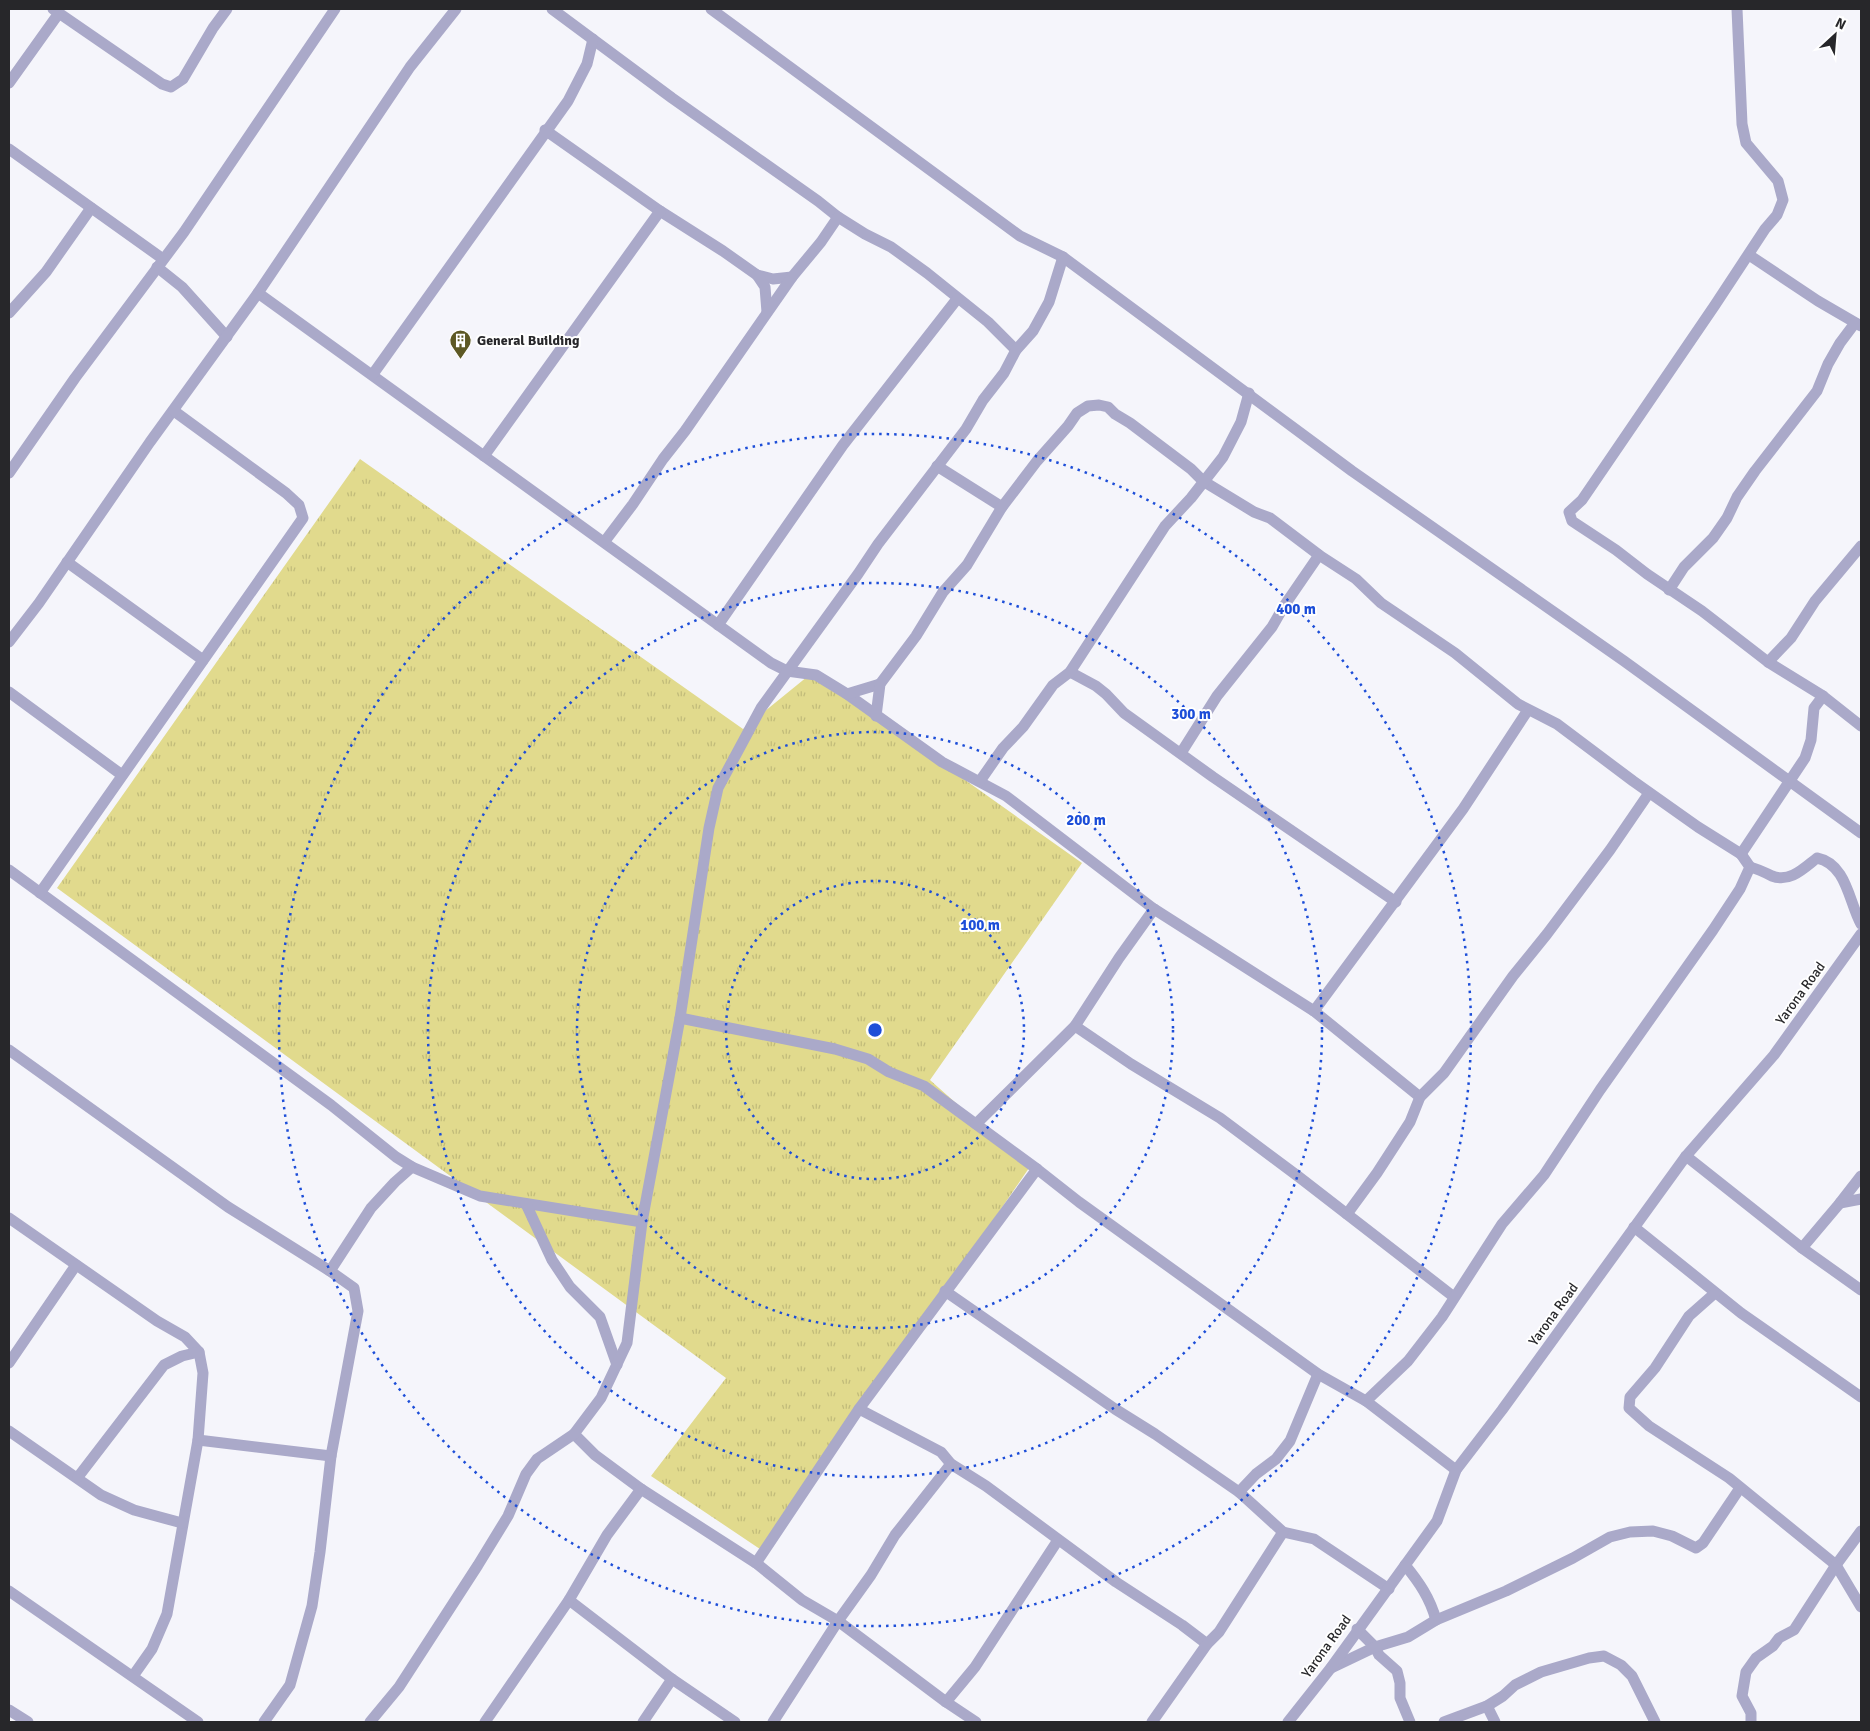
<svg xmlns="http://www.w3.org/2000/svg" width="1870" height="1731" viewBox="0 0 1870 1731" font-family="Signika,sans-serif">
  <style>
    .grass { fill: url(#grass-tufts) }
    .lines { fill: none; stroke-linecap: round; stroke-linejoin: round }
    .minor { stroke: #aaa9c9; stroke-width: 11 }
    .ring { fill: none; stroke: #1d4ed8; stroke-width: 2.5; stroke-dasharray: 2.5 5 }
    .labels { text-anchor: middle; stroke-width: 4; stroke-linejoin: round; paint-order: stroke }
    .poi-label { font-size: 14px; font-weight: bold; fill: #27272a; stroke: #fff; text-anchor: start }
    .street-label { font-size: 14px; fill: #27272a; stroke: #fff }
    .centre { fill: #1d4ed8; stroke: #fff; stroke-width: 2.5 }
    .ring-label { font-size: 15px; text-anchor: middle; font-weight: bold; fill: #1d4ed8; stroke: #fff; stroke-width: 4; stroke-linejoin: round; paint-order: stroke }
  </style>
  <defs>
    <pattern id="grass-tufts" width="24" height="20" patternUnits="userSpaceOnUse" patternTransform="scale(1.25)"><rect width="24" height="20" fill="#e1da8d"/><path d="M3 7l-1-3M5 7V3M7 7l1-3M15 17l-1-3M17 17v-4M19 17l1-3" fill="none" stroke="#c1bb7a"/></pattern>
  </defs>
  <rect width="100%" height="100%" fill="#f5f5fb"/>
  <!-- grass -->
  <polygon class="grass" points="360,459 743,729 813,672 1082,863 930,1080 1029,1168 766,1553 651,1476 726,1378 57,888"/>
  <g class="lines">
    <!-- minor -->
    <g class="minor">
      <polyline points="53,9 162,84 171,87 183,79 213,28 227,9"/>
      <polyline points="552,9 672,98 818,201 838,217 865,234 891,247 927,273 988,322 1016,350"/>
      <polyline points="711,9 1020,236 1063,257 1352,471 1624,661 1861,833"/>
      <polyline points="1737,9 1742,124 1746,143 1778,181 1783,200 1777,215 1765,229 1715,305 1582,500 1569,512 1572,521 1578,525 1616,550 1647,574 1702,611 1768,662 1823,696 1861,726"/>
      <polyline points="9,83 59,13"/>
      <polyline points="545,130 660,211 723,251 757,275 773,279 792,277"/>
      <polyline points="9,149 163,259"/>
      <polyline points="1749,255 1818,301 1861,326"/>
      <polyline points="157,267 182,287 227,337"/>
      <polyline points="757,275 765,287 767,312"/>
      <polyline points="258,293 771,663 787,671 816,675 847,694 942,762 1006,796 1154,909 1314,1011 1420,1097"/>
      <polyline points="9,313 46,272 91,208"/>
      <polyline points="373,374 568,101 587,64 593,39"/>
      <polyline points="484,456 660,211"/>
      <polyline points="937,466 1002,507"/>
      <polyline points="9,473 75,378 184,232 335,9"/>
      <polyline points="605,541 633,504 663,459 685,431 792,277 821,242 838,217"/>
      <polyline points="67,562 203,660"/>
      <polyline points="1669,590 1684,567 1713,538 1727,518 1737,497 1755,471 1817,391 1828,364 1840,343 1855,323"/>
      <polyline points="718,625 843,445 957,299"/>
      <polyline points="9,642 39,603 150,442 258,293 410,67 456,9"/>
      <polyline points="1768,662 1791,638 1815,601 1861,546"/>
      <polyline points="1070,672 1096,686 1106,694 1124,713 1213,777 1396,902"/>
      <polyline points="9,692 122,775"/>
      <polyline points="847,694 880,684"/>
      <polyline points="876,716 880,684 916,636 943,592 967,565 1002,507 1037,461 1068,426 1077,413 1088,406 1099,405 1108,407 1115,414 1130,423 1191,469 1203,481 1254,512 1270,518 1319,555 1356,579 1381,603 1455,653 1518,704 1557,724 1633,781 1698,827 1741,854 1805,758 1811,740 1814,708 1823,696"/>
      <polyline points="1181,753 1217,696 1272,627 1284,606 1319,555"/>
      <polyline points="980,781 1003,748 1023,727 1053,685 1070,672 1165,526 1191,498 1223,457 1241,422 1249,393"/>
      <path d="M1750,867C1758,869 1764,872 1772,876C1790,883 1804,868 1817,858C1847,864 1849,903 1861,924"/>
      <polyline points="9,870 331,1105 396,1157 412,1167 480,1196 642,1222"/>
      <polyline points="40,893 303,518 299,505 286,493 174,411"/>
      <polyline points="1314,1011 1463,809 1528,710"/>
      <polyline points="680,1018 835,1049 868,1059 889,1072 924,1086 1037,1169 1079,1202 1318,1374 1366,1401 1456,1470"/>
      <polyline points="1075,1026 1131,1064 1220,1118 1299,1177 1454,1297"/>
      <polyline points="9,1050 228,1207 330,1271 354,1288 358,1311 331,1456 320,1552 312,1606 290,1685 264,1722"/>
      <polyline points="976,1124 1075,1026 1119,958 1154,909"/>
      <polyline points="1686,1156 1802,1248 1861,1290"/>
      <polyline points="1840,1203 1861,1199"/>
      <polyline points="526,1204 552,1260 570,1287 600,1317 617,1365"/>
      <polyline points="1347,1214 1377,1173 1410,1122 1420,1097 1444,1073 1513,976 1547,934 1610,850 1649,793"/>
      <polyline points="9,1218 157,1321 185,1337 199,1352 203,1373 198,1440 167,1614 152,1649 133,1676"/>
      <polyline points="1634,1227 1741,1313 1861,1397"/>
      <polyline points="1802,1248 1840,1203 1861,1176"/>
      <polyline points="330,1271 371,1208 395,1182 412,1167"/>
      <polyline points="945,1291 1115,1409 1155,1434 1239,1492 1283,1532 1314,1539 1389,1589"/>
      <polyline points="1715,1293 1689,1316 1655,1368 1630,1397 1629,1408 1649,1426 1729,1478 1836,1565 1861,1607"/>
      <polyline points="9,1363 76,1265"/>
      <polyline points="1366,1401 1408,1361 1442,1317 1502,1224 1544,1175 1600,1090 1713,930 1740,889 1750,867 1741,854"/>
      <polyline points="859,1409 941,1452 951,1464 986,1486 1116,1582 1182,1625 1207,1644"/>
      <polyline points="9,1431 101,1495 134,1510 182,1523"/>
      <polyline points="574,1434 595,1455 641,1489 756,1563 802,1600 838,1621 946,1702 976,1722"/>
      <polyline points="198,1440 331,1456"/>
      <polyline points="78,1477 164,1365 182,1356 199,1352"/>
      <polyline points="1239,1492 1256,1474 1276,1459 1290,1441 1318,1374"/>
      <polyline points="756,1563 859,1409 1037,1169"/>
      <path d="M1405,1565C1419,1582 1430,1598 1436,1620"/>
      <polyline points="9,1591 198,1722"/>
      <polyline points="569,1600 672,1679 735,1722"/>
      <polyline points="1357,1629 1375,1647 1379,1655 1397,1671 1400,1683 1400,1698 1410,1722"/>
      <polyline points="1331,1668 1375,1647 1408,1637 1436,1620 1506,1591 1573,1558 1610,1537 1630,1532 1653,1531 1672,1536 1696,1548 1703,1543 1740,1488"/>
      <polyline points="946,1702 975,1667 1058,1540"/>
      <polyline points="1487,1706 1495,1722"/>
      <polyline points="9,1710 28,1722"/>
      <polyline points="370,1722 399,1687 478,1565 508,1516 526,1474 537,1459 574,1434 601,1398 627,1343 642,1222 680,1018 709,828 718,788 761,708 858,574 878,544 966,429 983,400 1004,373 1016,350 1033,331 1049,302 1063,257"/>
      <polyline points="485,1722 569,1600 607,1535 641,1489"/>
      <polyline points="643,1722 672,1679"/>
      <polyline points="773,1722 838,1621 871,1575 895,1535 951,1464"/>
      <polyline points="1152,1722 1207,1644 1219,1632 1283,1532"/>
      <polyline points="1288,1722 1330,1669 1437,1521 1456,1470 1502,1410 1686,1156 1774,1055 1861,934"/>
      <polyline points="1444,1722 1487,1706 1503,1696 1515,1685 1541,1672 1589,1658 1604,1656 1621,1665 1632,1676 1655,1722"/>
      <polyline points="1751,1722 1751,1713 1742,1696 1746,1672 1756,1658 1773,1646 1779,1638 1794,1630 1836,1565 1861,1531"/>
    </g>
  </g>
  <!-- distance rings -->
  <g class="ring">
    <circle cx="875" cy="1030" r="149"/>
    <circle cx="875" cy="1030" r="298"/>
    <circle cx="875" cy="1030" r="447"/>
    <circle cx="875" cy="1030" r="596"/>
  </g>
  <!-- icons -->
  <defs>
    <symbol id="building-pin" viewBox="-11 -11 22 30"><path d="M0 17L-7.5 6A9.5 9.5 0 1 1 7.5 6Z" fill="#5d5824" stroke="#fff"/><path d="M-4-6H4V6H1V3H-1V6H-4ZM-2.5-4.3h1.7v1.8h-1.7ZM.8-4.3h1.7v1.8H.8ZM-2.5-1h1.7V.8h-1.7ZM.8-1h1.7V.8H.8Z" fill="#fff"/></symbol>
  </defs>
  <g fill-rule="evenodd">
    <use href="#building-pin" x="448" y="328" width="25" height="34"/>
  </g>
  <g class="labels">
    <!-- poi labels -->
    <g class="poi-label">
      <text x="477" y="345">General Building</text>
    </g>
    <!-- street labels -->
    <g class="street-label">
      <text transform="translate(1800 993) rotate(-54)" y="5">Yarona Road</text>
      <text transform="translate(1553 1314) rotate(-54)" y="5">Yarona Road</text>
      <text transform="translate(1326 1646) rotate(-54)" y="5">Yarona Road</text>
    </g>
  </g>
  <circle cx="875" cy="1030" r="8" class="centre"/>
  <g class="ring-label">
    <text x="1296" y="614">400 m</text>
    <text x="1191" y="719">300 m</text>
    <text x="1086" y="825">200 m</text>
    <text x="980" y="930">100 m</text>
  </g>
  <!-- border -->
  <rect width="1870" height="1731" fill="none" stroke="#27272a" stroke-width="20"/>
  <!-- north arrow -->
  <g transform="translate(1835 35) rotate(26)" stroke="#ffffff" stroke-width="4" paint-order="stroke">
  <path d="M0-4L9 19L0 12L-9 19Z" fill="#27272a"/>
  <text y="-8" font-size="14" font-weight="bold" text-anchor="middle" fill="#27272a">N</text>
  </g>
</svg>
